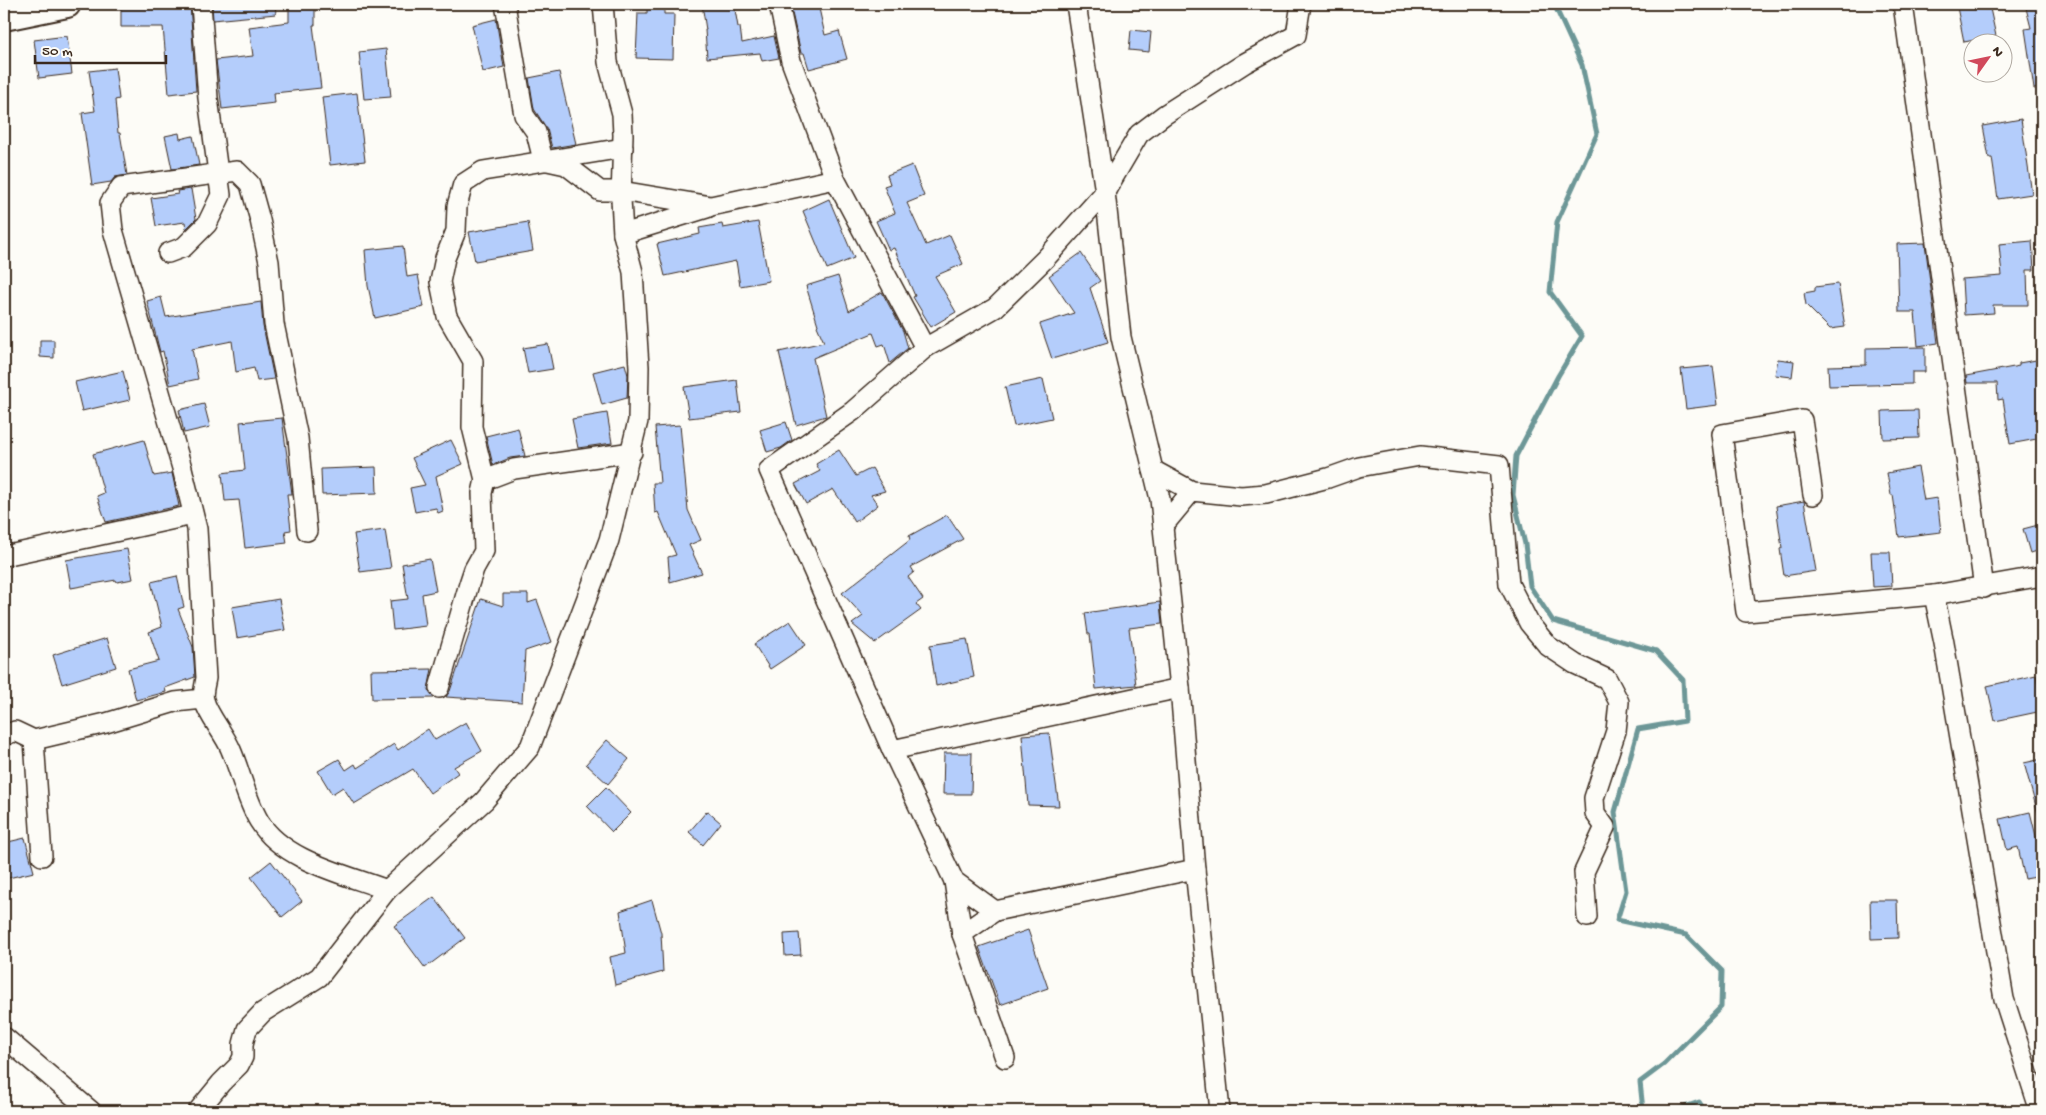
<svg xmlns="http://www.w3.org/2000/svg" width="2046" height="1115" viewBox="0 0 2046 1115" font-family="'Gochi Hand',sans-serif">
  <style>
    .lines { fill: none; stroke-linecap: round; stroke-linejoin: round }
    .stream { stroke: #6d9797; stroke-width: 5 }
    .building { fill: #b4cdfb; stroke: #3b2a1e }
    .street-casing { stroke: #3b2a1e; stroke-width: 22 }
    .secondary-casing { stroke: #3b2a1e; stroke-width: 30 }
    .street { stroke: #fdfcf7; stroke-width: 19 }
    .secondary { stroke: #fdfcf7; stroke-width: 26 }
  </style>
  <rect width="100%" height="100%" fill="#fdfcf7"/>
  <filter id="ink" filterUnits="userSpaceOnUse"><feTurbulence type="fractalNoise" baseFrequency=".02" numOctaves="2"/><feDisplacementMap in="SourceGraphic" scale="10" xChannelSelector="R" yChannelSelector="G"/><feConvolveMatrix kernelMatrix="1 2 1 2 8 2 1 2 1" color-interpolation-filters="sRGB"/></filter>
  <g filter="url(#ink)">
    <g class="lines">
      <!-- stream -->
      <polyline class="stream" points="1554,4 1582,65 1597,134 1557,222 1550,292 1582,336 1558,376 1516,456 1513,495 1525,544 1530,586 1553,621 1656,651 1683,680 1685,721 1638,729 1615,812 1626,891 1617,920 1686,935 1722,971 1721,1007 1664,1064 1640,1082 1643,1110 1679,1109 1699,1102 1705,1111"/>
    </g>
    <!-- building -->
    <g class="building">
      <polygon points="180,4 190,4 196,91 169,94 163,27 121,27 121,7"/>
      <polygon points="212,4 275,4 276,14 213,20"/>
      <polygon points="702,4 734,4 738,27 740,27 742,43 774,36 779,58 762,61 760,53 707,58 705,30 706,30"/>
      <polygon points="790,4 818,4 825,35 839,31 847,59 809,69 804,53 801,53"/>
      <polygon points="1973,4 1989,4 1996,36 1964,42 1957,7"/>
      <polygon points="2025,4 2042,4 2042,88 2034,89 2025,29 2031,28"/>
      <polygon points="289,5 315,5 315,25 313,25 321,88 274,93 275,103 222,109 216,60 253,56 249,27 289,22"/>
      <polygon points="647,8 664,8 664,14 674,14 673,59 636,58 638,13 647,13"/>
      <polygon points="496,19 504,67 483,72 472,25"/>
      <polygon points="1131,30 1151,32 1149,52 1129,50"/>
      <polygon points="67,36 72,74 39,78 34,40"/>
      <polygon points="386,49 391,97 364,99 359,52"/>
      <polygon points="115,68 119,99 115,100 118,133 120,133 127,175 115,177 111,182 92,185 82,113 95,111 89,71"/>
      <polygon points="559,72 576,144 552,148 547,129 534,109 529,78"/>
      <polygon points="357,93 365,161 330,165 322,97"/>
      <polygon points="2021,119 2032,194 1998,199 1992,158 1989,158 1983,126"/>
      <polygon points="179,133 180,139 193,136 199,165 172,169 165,136"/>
      <polygon points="912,165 924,196 907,203 926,245 950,235 963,264 935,276 956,312 931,327 913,297 915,296 894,248 889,250 876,221 895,213 884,186 890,184 887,175"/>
      <polygon points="191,189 196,219 186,229 185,222 156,226 151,198 178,194 177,191"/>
      <polygon points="829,199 854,258 827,269 803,211"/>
      <polygon points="528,222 533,251 475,261 469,232"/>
      <polygon points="758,222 769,281 740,286 736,261 665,276 657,244 700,234 699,228 722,224 723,228"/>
      <polygon points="2032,241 2034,270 2027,270 2028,305 1993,305 1994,313 1964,315 1962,279 2002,276 1999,244"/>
      <polygon points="1925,243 1938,343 1918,346 1915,312 1899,312 1897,244"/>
      <polygon points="403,246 407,277 418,275 424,307 375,318 368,286 365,250"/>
      <polygon points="1081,253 1100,281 1090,288 1108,342 1052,359 1040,324 1074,313 1049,276"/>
      <polygon points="838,276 849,311 882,292 903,331 908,348 890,363 884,344 878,346 873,333 813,358 826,416 796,425 779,352 824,342 817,326 818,325 806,286"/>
      <polygon points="1838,284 1845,327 1830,329 1806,305 1804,293 1815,291 1815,287"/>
      <polygon points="161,297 166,317 261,302 263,326 274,379 257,381 254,368 236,372 232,341 192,349 198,379 170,385 163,351 160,352 147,301"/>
      <polygon points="40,340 54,340 54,358 40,357"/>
      <polygon points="548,344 553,369 528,373 523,348"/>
      <polygon points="1925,347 1925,372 1912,372 1912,384 1829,386 1828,366 1866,365 1866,348"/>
      <polygon points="1778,359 1794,361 1792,377 1775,375"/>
      <polygon points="2042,359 2042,438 2010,444 2003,399 1998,400 1997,383 1967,383 1966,376 2019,366 2019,363"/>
      <polygon points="625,364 628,375 627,398 602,405 593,372"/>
      <polygon points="1713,366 1718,405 1686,409 1681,369"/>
      <polygon points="123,371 130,400 82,411 75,382"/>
      <polygon points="1043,379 1052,418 1014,426 1005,387"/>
      <polygon points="737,380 741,412 689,418 684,387"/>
      <polygon points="204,404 210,427 184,433 179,410"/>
      <polygon points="1918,410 1919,438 1883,439 1882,411"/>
      <polygon points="607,413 612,443 578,448 572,419"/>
      <polygon points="282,418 292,494 287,494 291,530 285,531 287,543 245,548 239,500 225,501 222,473 245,470 240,422"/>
      <polygon points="786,422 792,440 781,448 767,452 760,430"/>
      <polygon points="680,425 688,510 701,540 689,545 702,573 670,582 668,557 676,555 658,512 655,513 653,483 660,483 655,427"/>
      <polygon points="518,428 525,456 510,458 493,465 486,436"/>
      <polygon points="144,440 154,476 172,473 179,506 106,522 97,496 104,493 93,454"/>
      <polygon points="451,440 463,464 436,476 443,511 438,513 436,508 415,512 410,488 425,485 412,458"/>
      <polygon points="839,450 856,476 872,468 885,491 871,495 878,505 855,522 833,489 806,504 795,484 820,471 816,464"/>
      <polygon points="376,467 377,493 322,495 321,469"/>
      <polygon points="1918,467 1924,500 1937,498 1941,532 1899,537 1893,495 1891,495 1887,473"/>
      <polygon points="1804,501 1816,571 1784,576 1780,549 1782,548 1776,506"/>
      <polygon points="947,515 963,539 911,567 914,572 908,577 923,599 916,604 921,610 875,643 852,624 863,616 842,593 910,540 909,536"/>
      <polygon points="2042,524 2042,550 2030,553 2023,529"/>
      <polygon points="385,530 391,568 360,572 354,534"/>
      <polygon points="127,549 133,579 117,582 116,580 71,588 66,560"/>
      <polygon points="1871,552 1890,552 1892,586 1873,587"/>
      <polygon points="430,559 436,591 422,594 426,626 393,630 390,601 408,599 402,564"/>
      <polygon points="177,576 184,607 178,609 193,647 195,677 165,688 166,692 136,700 128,669 159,661 149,632 162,627 151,582"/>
      <polygon points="503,594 528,594 528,603 537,600 552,642 525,651 522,702 446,697 450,691 481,599 503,606"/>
      <polygon points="279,599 285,630 237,638 232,607"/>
      <polygon points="1160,602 1162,624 1129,628 1136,685 1096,689 1090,634 1088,634 1085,613"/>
      <polygon points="790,621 806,645 770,669 754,644"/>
      <polygon points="107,638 116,667 62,684 53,655"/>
      <polygon points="967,639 974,677 936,686 930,645"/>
      <polygon points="432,669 428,690 434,698 372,699 371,670"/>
      <polygon points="2036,675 2042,711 1995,721 1987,686"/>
      <polygon points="466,722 482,751 454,767 458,773 430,793 413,769 354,804 343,787 332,794 318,771 339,759 346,770 355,764 357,768 394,744 398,750 428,729 435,740"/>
      <polygon points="1049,733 1059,806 1028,805 1022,735"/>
      <polygon points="607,740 629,759 608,784 586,764"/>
      <polygon points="944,753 972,753 971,794 943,794"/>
      <polygon points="2042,759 2042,814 2038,814 2024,763"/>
      <polygon points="606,787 631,813 612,832 587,806"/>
      <polygon points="707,811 721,823 703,845 689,832"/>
      <polygon points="2030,812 2039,848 2042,847 2042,876 2025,879 2018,847 2007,850 2000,819"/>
      <polygon points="25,838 34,872 4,879 4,843"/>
      <polygon points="271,861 302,901 282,917 251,877"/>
      <polygon points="434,897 465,938 425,968 394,926"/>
      <polygon points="652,900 661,933 663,972 615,985 610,957 626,953 620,911"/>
      <polygon points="1870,900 1897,900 1898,938 1871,939"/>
      <polygon points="1028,930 1048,988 1000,1005 979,947"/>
      <polygon points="799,933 801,955 785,956 784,934"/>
    </g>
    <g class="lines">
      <defs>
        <g id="street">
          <polyline points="505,4 524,115 536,132 543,160 566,165 600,191 621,191 711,206 835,179"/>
          <polyline points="779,4 791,61 835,179 925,348"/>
          <polyline points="1076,4 1105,192 1121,337 1160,499 1180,688 1195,869 1220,1111"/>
          <polyline points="1903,4 1984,588"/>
          <polyline points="623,234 707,208"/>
          <polyline points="168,253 184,247 207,224 221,195 208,98 201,4"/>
          <polyline points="1153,470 1192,491 1241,496 1266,494 1328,478 1359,467 1420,456 1499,465 1509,584 1529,623 1548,646 1575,664 1607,679 1619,702 1616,731 1594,798 1595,813 1605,827 1584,872 1587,917"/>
          <polyline points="485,480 472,427 473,361 447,316 440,282 445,258 456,231 457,206 463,184 483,171 623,148"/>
          <polyline points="1813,495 1802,420 1722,434 1746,612 1934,595 2042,576"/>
          <polyline points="1163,526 1192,491"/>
          <path d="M307,531L298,438L274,324L269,262L260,220L250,184L237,171L121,187L110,203L113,230L182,468L197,529L206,678C205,684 202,694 204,700C208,716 225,734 231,750C241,773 246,799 259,821C283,861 345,874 387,890"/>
          <polyline points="4,556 193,515"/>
          <polyline points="1934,595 1944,643 2004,999 2040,1111"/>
          <polyline points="439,688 469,584 474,569 484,551 482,493 485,480 514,469 632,452"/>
          <polyline points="1180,688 892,750 769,470 853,411 925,348 995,308 1046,258 1105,192 1139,134 1164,115 1245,63 1296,35 1301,4"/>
          <polyline points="4,736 15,731 34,740 106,723 175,702 203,699"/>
          <polyline points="34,740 42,856"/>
          <polyline points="892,750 954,881 995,911 1195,869"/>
          <polyline points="954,881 962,934 1005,1058"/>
          <polyline points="962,934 995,911"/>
          <polyline points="4,1037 91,1111"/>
          <polyline points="198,1111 221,1083 239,1065 243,1057 243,1044 247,1029 263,1012 319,977 387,890 484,801 530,747 609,540 638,421 639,367 633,272 623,234 621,199 623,135 622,114 608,62 603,4"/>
        </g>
        <polyline id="secondary" points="4,17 67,4"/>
      </defs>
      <!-- street casing -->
      <use href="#street" class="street-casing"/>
      <!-- secondary casing -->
      <use href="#secondary" class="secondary-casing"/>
      <!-- street -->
      <use href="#street" class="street"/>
      <!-- secondary -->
      <use href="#secondary" class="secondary"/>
    </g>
  </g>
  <!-- margin -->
  <rect width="2046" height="1115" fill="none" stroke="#fdfcf7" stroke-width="20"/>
  <rect x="10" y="10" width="2026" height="1095" fill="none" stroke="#3b2a1e" stroke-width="2" filter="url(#ink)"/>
  <!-- north arrow -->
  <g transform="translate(1988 58) rotate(57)"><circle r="24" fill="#fdfcf7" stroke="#afa8a0"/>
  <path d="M0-4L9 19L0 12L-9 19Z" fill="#d1495b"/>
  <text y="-8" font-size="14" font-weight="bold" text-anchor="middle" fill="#3b2a1e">N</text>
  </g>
  <!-- scale -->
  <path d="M35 55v8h131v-8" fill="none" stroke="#3b2a1e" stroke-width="2.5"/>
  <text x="42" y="55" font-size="15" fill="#3b2a1e" stroke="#fdfcf7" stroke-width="4" paint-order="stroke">50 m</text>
</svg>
